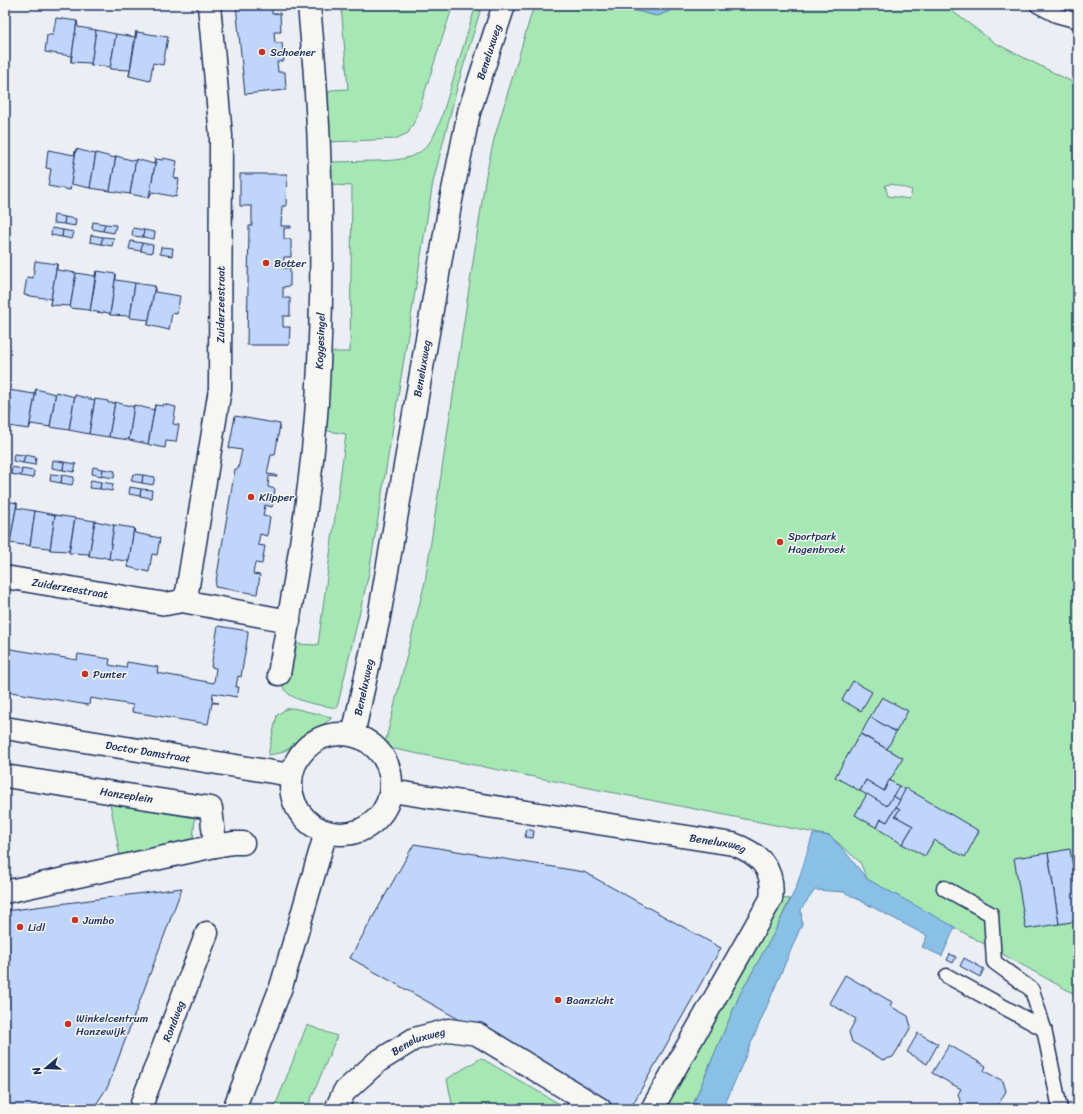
<svg xmlns="http://www.w3.org/2000/svg" width="1083" height="1114" viewBox="0 0 1083 1114" font-family="Sriracha,sans-serif">
  <style>
    .green { fill: #a6e8b3; stroke: #608c88; fill-rule: evenodd }
    .water { fill: #89c0e7; stroke: #5d86b0 }
    .building { fill: #c0d5fa; stroke: #1b2f5e }
    .lines { fill: none; stroke-linecap: round; stroke-linejoin: round }
    .lane-casing { stroke: #1b2f5e; stroke-width: 17 }
    .street-casing { stroke: #1b2f5e; stroke-width: 25 }
    .secondary-casing { stroke: #1b2f5e; stroke-width: 25 }
    .lane { stroke: #f6f6f2; stroke-width: 14 }
    .street { stroke: #f6f6f2; stroke-width: 22 }
    .secondary { stroke: #f6f6f2; stroke-width: 22 }
    .poi-dot { fill: #c8321e; stroke: #f6f6f2; stroke-width: 1.5 }
    .labels { text-anchor: middle; stroke-width: 3; stroke-linejoin: round; paint-order: stroke }
    .poi-label { font-size: 11px; fill: #1b2f5e; stroke: #f6f6f2; text-anchor: start }
    .street-label { font-size: 11px; fill: #1b2f5e; stroke: #f6f6f2 }
  </style>
  <rect width="100%" height="100%" fill="#ebeff4"/>
  <filter id="ink" filterUnits="userSpaceOnUse"><feTurbulence type="fractalNoise" baseFrequency=".025" numOctaves="2"/><feDisplacementMap in="SourceGraphic" scale="8" xChannelSelector="R" yChannelSelector="G"/><feConvolveMatrix kernelMatrix="1 2 1 2 8 2 1 2 1" color-interpolation-filters="sRGB"/></filter>
  <g filter="url(#ink)">
    <!-- green -->
    <g class="green">
      <polygon points="341,5 453,5 416,119 408,133 395,139 329,142 327,95 331,90 348,89"/>
      <path d="M476,5H482L458,84L433,182L369,573L337,708C321,705 286,702 282,684L295,644L318,645L346,434L328,431L325,428L330,354L333,352H350L352,186L334,185V183L330,180V165L333,162C347,162 362,161 376,161C413,160 428,156 441,119Z"/>
      <path d="M534,5H612L657,16L670,11L678,5H944L995,43L1078,85V996L867,879L860,862L830,836L384,747L425,582L486,175L494,139ZM891,184L912,190L910,199L888,196L885,185Z"/>
      <polygon points="293,708 331,717 331,719 292,747 280,753 268,755 277,715 286,709"/>
      <polygon points="110,803 195,818 193,841 120,856"/>
      <polygon points="779,898 790,899 773,935 740,994 691,1109 663,1109"/>
      <polygon points="307,1025 337,1036 307,1109 274,1109"/>
      <polygon points="481,1058 568,1109 453,1109 447,1079"/>
    </g>
    <!-- water -->
    <g class="water">
      <polygon points="612,5 678,5 670,11 657,16"/>
      <polygon points="813,834 830,836 843,849 867,879 955,927 942,956 922,947 927,936 844,892 815,890 801,909 802,924 723,1109 691,1109 740,994 773,935 796,888"/>
    </g>
    <!-- building -->
    <g class="building">
      <polygon points="236,5 272,5 272,14 280,13 281,32 274,32 275,43 282,43 284,61 277,62 278,72 285,72 286,90 245,94"/>
      <polygon points="56,18 77,21 71,62 71,56 45,52 47,35 53,35"/>
      <polygon points="77,21 78,27 96,30 91,65 90,63 71,62"/>
      <polygon points="96,30 116,34 110,69 110,67 91,65"/>
      <polygon points="136,31 129,76 130,70 110,69 116,34 135,37"/>
      <polygon points="137,32 168,37 163,65 153,63 150,81 129,76"/>
      <polygon points="76,149 95,154 96,153 90,188 71,184 70,190"/>
      <polygon points="76,149 70,190 48,186 51,169 46,168 48,150 74,155"/>
      <polygon points="96,153 115,158 116,156 110,191 90,188"/>
      <polygon points="116,156 135,161 136,159 130,194 110,191"/>
      <polygon points="155,158 156,159 149,198 130,194 136,159 154,164"/>
      <polygon points="163,158 177,161 174,178 179,179 176,197 152,192 149,198 156,159 163,160"/>
      <polygon points="240,174 287,174 286,206 282,206 281,226 291,226 291,228 284,228 284,239 291,239 291,257 284,257 283,268 290,268 290,286 283,287 283,298 290,298 290,316 283,316 283,327 290,327 289,345 247,345 249,226 252,226 252,206 240,206"/>
      <polygon points="54,215 65,217 64,224 53,223"/>
      <polygon points="65,217 76,219 75,226 64,224"/>
      <polygon points="93,222 105,224 103,231 92,229"/>
      <polygon points="105,224 116,225 114,233 103,231"/>
      <polygon points="52,228 63,230 62,237 51,235"/>
      <polygon points="133,228 144,230 143,237 132,236"/>
      <polygon points="63,230 74,232 72,239 62,237"/>
      <polygon points="144,230 155,232 154,239 143,237"/>
      <polygon points="91,235 103,237 101,244 90,242"/>
      <polygon points="103,237 114,238 112,246 101,244"/>
      <polygon points="131,241 142,243 141,251 129,249"/>
      <polygon points="142,243 153,245 152,253 141,251"/>
      <polygon points="161,247 173,248 172,256 160,254"/>
      <polygon points="35,261 57,264 50,305 51,299 24,295 27,277 33,278"/>
      <polygon points="57,264 57,270 76,273 70,308 70,306 50,305"/>
      <polygon points="96,271 90,311 89,310 70,308 76,273 95,276"/>
      <polygon points="97,271 116,274 110,315 109,313 103,312 103,313 90,311"/>
      <polygon points="116,274 116,280 135,283 130,318 129,316 110,315"/>
      <polygon points="135,283 155,286 148,325 149,320 130,318"/>
      <polygon points="155,286 155,292 180,296 177,314 172,313 169,330 148,325"/>
      <polygon points="36,389 55,394 56,392 50,427 31,424 29,429"/>
      <polygon points="36,389 29,429 8,426 11,408 5,407 9,390 34,394"/>
      <polygon points="56,392 75,397 75,395 69,430 50,427"/>
      <polygon points="75,395 94,400 95,399 89,434 69,430"/>
      <polygon points="95,399 108,401 108,403 114,403 115,402 109,437 89,434"/>
      <polygon points="115,402 134,407 134,405 129,440 109,437"/>
      <polygon points="163,404 176,407 173,424 179,425 176,442 166,441 165,448 150,445 148,444 155,405 163,406"/>
      <polygon points="134,405 154,410 155,405 148,444 129,440"/>
      <polygon points="235,416 280,424 275,455 271,455 267,474 276,475 277,477 269,476 268,487 275,489 272,507 265,505 263,516 270,517 267,536 260,534 258,545 265,546 262,564 255,563 253,574 260,575 257,594 215,587 235,469 238,469 242,450 229,448"/>
      <polygon points="14,454 25,455 23,463 13,461"/>
      <polygon points="25,455 36,457 35,465 23,463"/>
      <polygon points="53,460 64,462 63,470 52,468"/>
      <polygon points="64,462 76,464 74,472 63,470"/>
      <polygon points="12,467 22,469 21,476 11,474"/>
      <polygon points="93,467 103,469 102,476 92,474"/>
      <polygon points="22,469 34,471 33,478 21,476"/>
      <polygon points="103,469 115,471 114,478 102,476"/>
      <polygon points="51,474 62,475 61,483 50,481"/>
      <polygon points="133,474 143,475 142,483 131,481"/>
      <polygon points="62,475 74,477 72,485 61,483"/>
      <polygon points="143,475 155,477 153,485 142,483"/>
      <polygon points="91,480 101,482 100,489 89,488"/>
      <polygon points="101,482 113,484 112,491 100,489"/>
      <polygon points="130,487 141,489 140,496 129,494"/>
      <polygon points="141,489 152,490 151,498 140,496"/>
      <polygon points="5,501 17,503 10,543 10,537 5,537"/>
      <polygon points="17,503 17,508 35,511 30,546 23,544 23,545 10,543"/>
      <polygon points="35,511 55,515 50,550 49,548 30,546"/>
      <polygon points="55,515 75,518 69,551 50,550"/>
      <polygon points="75,518 95,521 89,556 89,554 69,553"/>
      <polygon points="95,521 114,525 109,559 103,557 102,558 89,556"/>
      <polygon points="114,525 134,528 128,567 128,561 109,559"/>
      <polygon points="134,528 135,533 160,538 157,555 152,554 149,572 128,567"/>
      <polygon points="218,626 248,631 248,634 241,677 238,676 236,687 239,687 237,697 213,693 212,702 219,703 212,703 208,724 132,712 133,705 90,698 89,705 88,705 5,691 5,648 77,660 78,654 110,659 109,665 126,668 127,662 158,667 157,673 214,683 216,668 211,667"/>
      <polygon points="853,681 872,692 861,711 842,700"/>
      <polygon points="882,697 908,711 896,732 870,717"/>
      <polygon points="870,717 896,732 887,749 861,734"/>
      <polygon points="860,734 903,758 884,791 866,780 860,791 835,777"/>
      <polygon points="866,780 884,791 889,780 899,786 887,806 860,791"/>
      <polygon points="899,786 906,790 900,800 893,796"/>
      <polygon points="906,788 979,831 965,857 934,840 925,856 902,844 913,826 895,816 900,809 896,807"/>
      <polygon points="867,794 887,806 893,796 900,800 887,822 881,819 877,828 855,815"/>
      <polygon points="896,807 900,809 895,816 913,826 902,844 877,828 881,819 887,822"/>
      <polygon points="527,829 534,831 533,838 525,837"/>
      <polygon points="414,844 584,872 721,948 630,1109 618,1109 350,958"/>
      <polygon points="1070,849 1078,898 1078,921 1059,924 1048,853"/>
      <polygon points="1048,853 1059,924 1026,929 1014,858"/>
      <polygon points="182,888 108,1086 93,1109 71,1107 71,1109 5,1109 5,911"/>
      <polygon points="950,954 956,957 953,963 947,960"/>
      <polygon points="964,958 984,969 980,977 960,966"/>
      <polygon points="845,975 892,1002 890,1006 908,1016 911,1027 893,1057 883,1060 852,1042 849,1032 856,1019 829,1003"/>
      <polygon points="918,1033 938,1044 927,1064 907,1052"/>
      <polygon points="949,1045 986,1066 984,1071 1003,1081 1006,1091 996,1109 970,1109 961,1104 958,1094 961,1089 932,1073"/>
    </g>
    <g class="lines">
      <defs>
        <g id="lane">
          <polyline points="1037,5 1056,15 1078,21"/>
          <polyline points="944,888 991,914 994,962 1032,990 1044,1029 1060,1109"/>
          <polyline points="947,976 1044,1029"/>
        </g>
        <g id="street">
          <path id="s1" d="M5,577L166,604L182,601L187,592L220,389L221,136L209,5"/>
          <polyline points="182,601 289,621"/>
          <path id="s2" d="M279,674C295,585 311,493 317,403C325,270 322,137 309,5"/>
          <path id="s3" d="M5,728L291,775"/>
          <path id="s4" d="M5,776L211,808L215,846"/>
          <path id="s5" d="M391,791L733,844C760,854 775,869 771,899L652,1109"/>
          <polyline points="5,892 215,846 233,843 243,843"/>
          <path id="s6" d="M144,1109L142,1103L207,933"/>
          <path id="s7" d="M336,1109L344,1092L377,1062L414,1039L449,1030L477,1034L600,1109"/>
        </g>
        <g id="secondary">
          <circle cx="341" cy="784" r="50"/>
          <path id="s8" d="M353,735L379,617L450,205L469,112L504,5"/>
          <polyline points="234,1109 281,987 326,832"/>
        </g>
      </defs>
      <!-- lane casing -->
      <use href="#lane" class="lane-casing"/>
      <!-- street casing -->
      <use href="#street" class="street-casing"/>
      <!-- secondary casing -->
      <use href="#secondary" class="secondary-casing"/>
      <!-- lane -->
      <use href="#lane" class="lane"/>
      <!-- street -->
      <use href="#street" class="street"/>
      <!-- secondary -->
      <use href="#secondary" class="secondary"/>
    </g>
  </g>
  <!-- markers -->
  <g class="poi-dot">
    <circle cx="262" cy="52" r="4"/>
    <circle cx="266" cy="263" r="4"/>
    <circle cx="251" cy="497" r="4"/>
    <circle cx="780" cy="542" r="4"/>
    <circle cx="85" cy="674" r="4"/>
    <circle cx="75" cy="920" r="4"/>
    <circle cx="20" cy="927" r="4"/>
    <circle cx="558" cy="1000" r="4"/>
    <circle cx="68" cy="1024" r="4"/>
  </g>
  <g class="labels">
    <!-- poi labels -->
    <g class="poi-label">
      <text x="270" y="56">Schoener</text>
      <text x="274" y="267">Botter</text>
      <text x="259" y="501">Klipper</text>
      <text x="788" y="540">Sportpark<tspan x="788" dy="13">Hagenbroek</tspan></text>
      <text x="93" y="678">Punter</text>
      <text x="83" y="924">Jumbo</text>
      <text x="28" y="931">Lidl</text>
      <text x="566" y="1004">Baanzicht</text>
      <text x="76" y="1022">Winkelcentrum<tspan x="76" dy="13">Hanzewijk</tspan></text>
    </g>
    <!-- street labels -->
    <g class="street-label">
      <text dy="4" stroke="none"><textPath href="#s8" startOffset="697">Beneluxweg</textPath></text>
      <text dy="4" stroke="none"><textPath href="#s1" startOffset="480">Zuiderzeestraat</textPath></text>
      <text dy="4" stroke="none"><textPath href="#s2" startOffset="336">Koggesingel</textPath></text>
      <text dy="4" stroke="none"><textPath href="#s8" startOffset="373">Beneluxweg</textPath></text>
      <text dy="4" stroke="none"><textPath href="#s1" startOffset="66">Zuiderzeestraat</textPath></text>
      <text dy="4" stroke="none"><textPath href="#s8" startOffset="49">Beneluxweg</textPath></text>
      <text dy="4" stroke="none"><textPath href="#s3" startOffset="145">Doctor Damstraat</textPath></text>
      <text dy="4" stroke="none"><textPath href="#s4" startOffset="123">Hanzeplein</textPath></text>
      <text dy="4" stroke="none"><textPath href="#s5" startOffset="331">Beneluxweg</textPath></text>
      <text dy="4" stroke="none"><textPath href="#s6" startOffset="94">Rondweg</textPath></text>
      <text dy="4" stroke="none"><textPath href="#s7" startOffset="110">Beneluxweg</textPath></text>
    </g>
  </g>
  <!-- margin -->
  <rect width="1083" height="1114" fill="none" stroke="#f6f6f2" stroke-width="20"/>
  <rect x="10" y="10" width="1063" height="1094" fill="none" stroke="#1b2f5e" stroke-width="1.5" filter="url(#ink)"/>
  <!-- north arrow -->
  <g transform="translate(46 1068) rotate(251)" stroke="#f6f6f2" stroke-width="3" paint-order="stroke">
  <path d="M0-3L7 15L0 10L-7 15Z" fill="#1b2f5e"/>
  <text y="-6" font-size="11" font-weight="bold" text-anchor="middle" fill="#1b2f5e">N</text>
  </g>
</svg>
